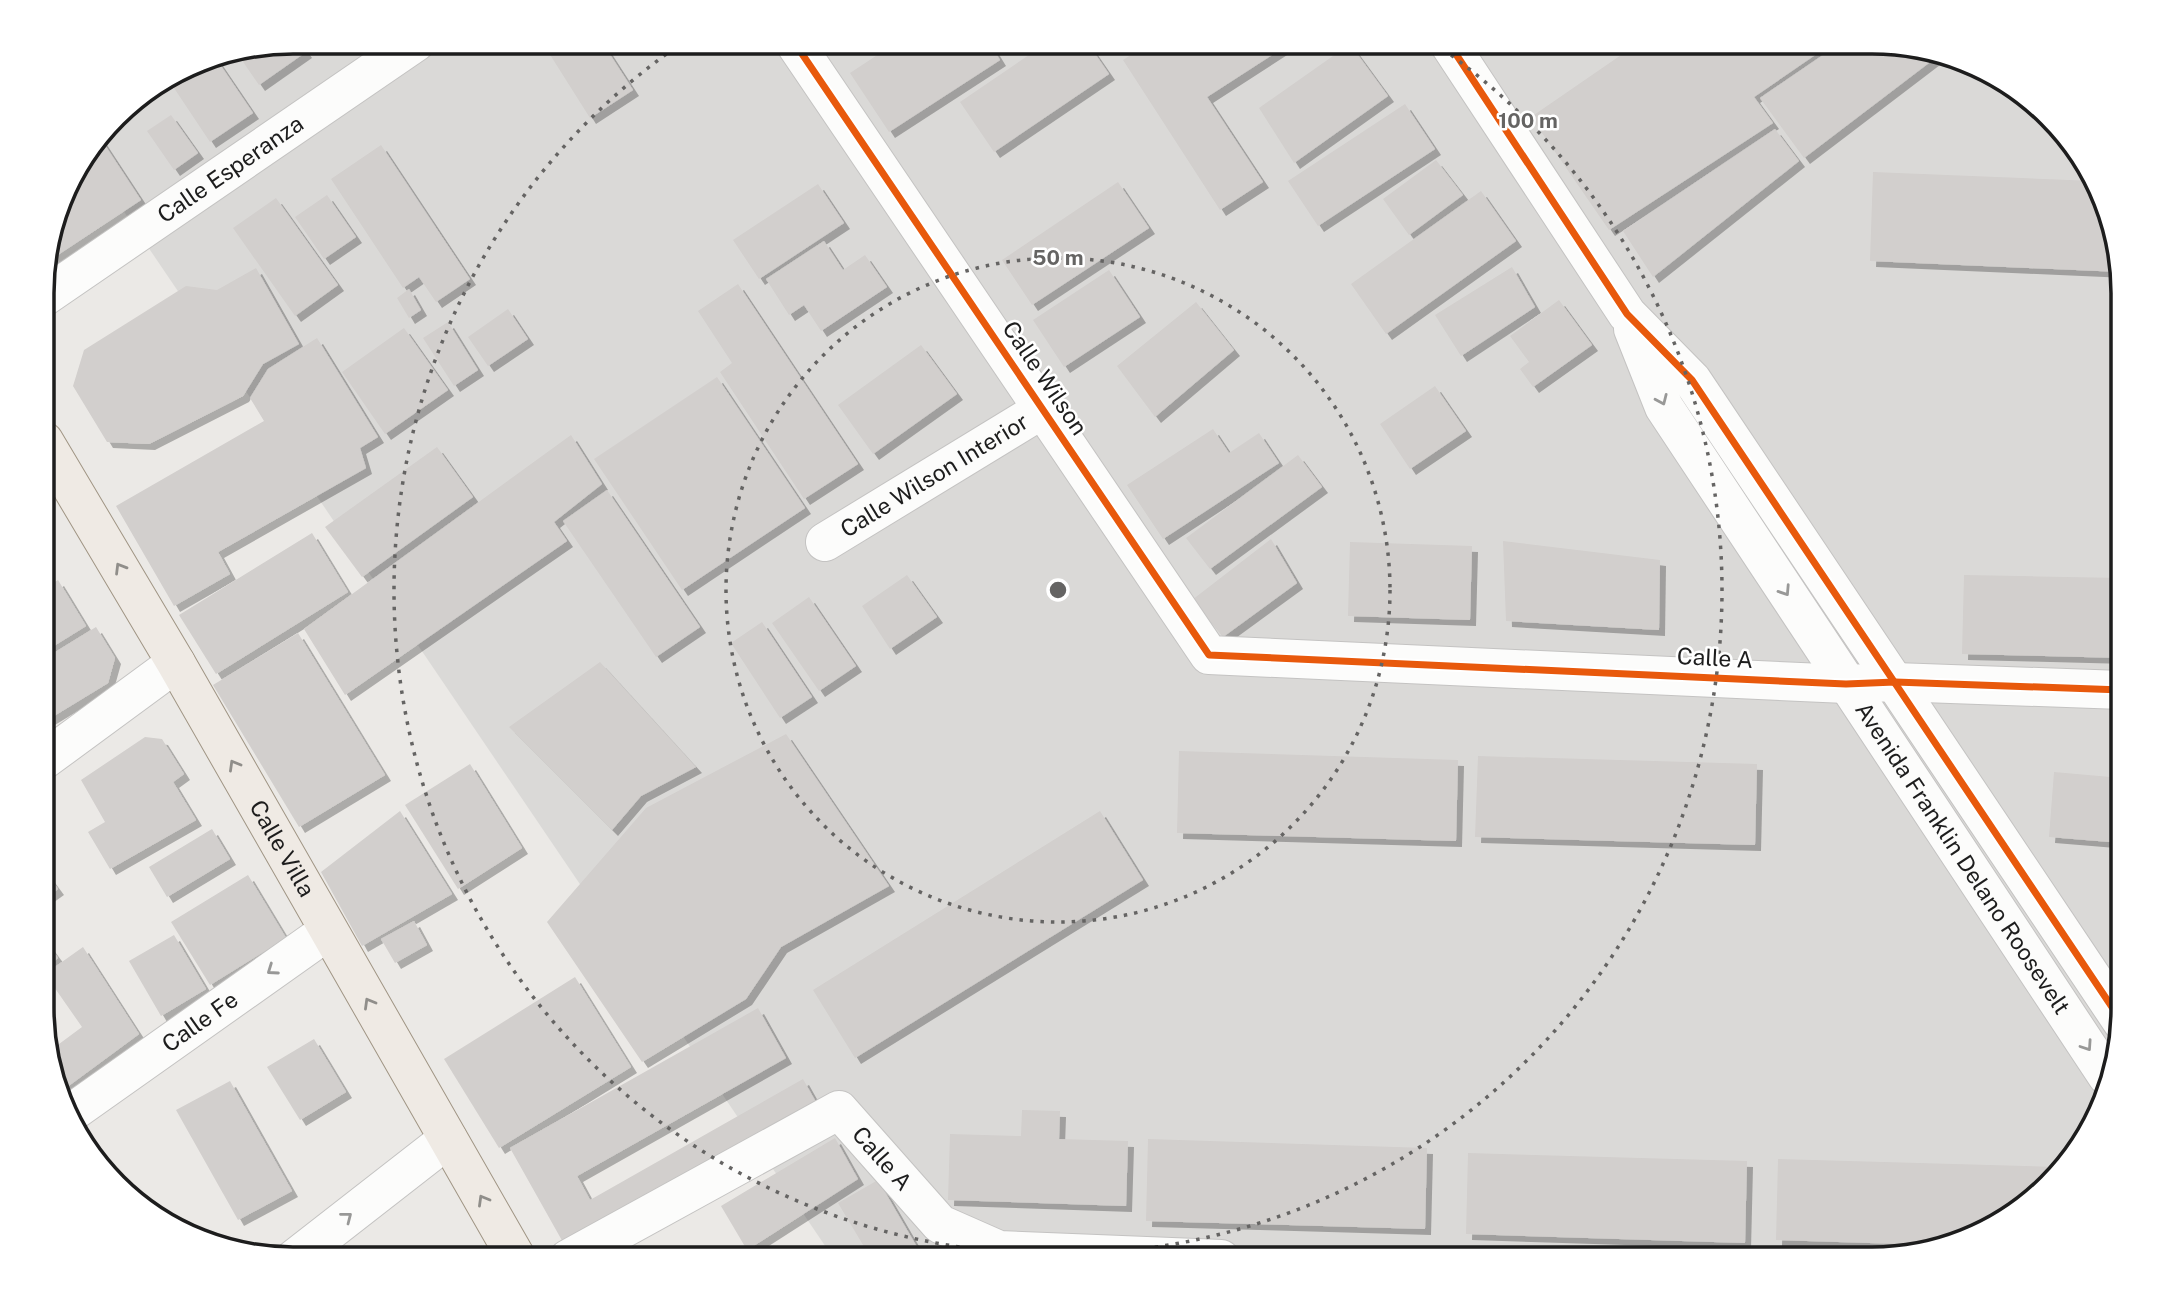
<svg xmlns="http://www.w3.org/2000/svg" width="2165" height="1301" viewBox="0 0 2165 1301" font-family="'Public Sans',sans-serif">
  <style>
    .residential { fill: #dad9d7 }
    .building { fill: #d2cfcd; filter: url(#shadow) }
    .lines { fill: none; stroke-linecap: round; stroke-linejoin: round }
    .minor-casing { stroke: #c4c3c2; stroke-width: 40 }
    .primary-casing { stroke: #a09584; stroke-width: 40 }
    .minor { stroke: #fcfcfb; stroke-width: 38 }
    .primary { stroke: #efeae4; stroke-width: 38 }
    .cycleway-casing { stroke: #fff; stroke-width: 11 }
    .cycleway { stroke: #e8590c; stroke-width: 7 }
    .oneway { stroke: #989897 }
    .oneway2 { stroke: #908e8a }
    .ring { fill: none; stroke: #656463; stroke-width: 3.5; stroke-dasharray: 3.5 7 }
    .labels { text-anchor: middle; stroke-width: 5; stroke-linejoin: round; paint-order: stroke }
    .street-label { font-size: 23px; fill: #1d1d1d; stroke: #fff }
    .rim { fill: none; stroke: #1d1d1d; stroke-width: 3.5 }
    .centre { fill: #656463; stroke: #fff; stroke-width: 3.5 }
    .ring-label { font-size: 21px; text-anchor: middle; font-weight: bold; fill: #656463; stroke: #fff; stroke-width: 5; stroke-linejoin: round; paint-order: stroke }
  </style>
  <defs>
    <filter id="shadow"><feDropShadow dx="6" dy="6" stdDeviation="0" flood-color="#0004"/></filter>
  </defs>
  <rect width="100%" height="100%" fill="#ebe9e6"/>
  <!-- residential -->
  <polygon class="residential" points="293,42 1873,42 1998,76 2089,167 2122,276 2122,1024 2089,1134 1998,1225 1888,1258 834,1259 87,157 127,104 197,61"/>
  <!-- building -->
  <g class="building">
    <polygon points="293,42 299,42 306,52 259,85 237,53"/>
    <polygon points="542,42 602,42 633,90 590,118"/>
    <polygon points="897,42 989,42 1000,60 889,132 850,73"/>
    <polygon points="1048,42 1087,42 1109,74 994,152 960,102"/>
    <polygon points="1151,42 1292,42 1207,97 1263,182 1220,210 1123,60"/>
    <polygon points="1640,42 1834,42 1754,97 1773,123 1609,230 1531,117"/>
    <polygon points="1842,42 1873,42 1934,59 1804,158 1760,98"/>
    <polygon points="1350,44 1388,96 1294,163 1259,108"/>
    <polygon points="215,57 253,113 210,142 168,79 197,61"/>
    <polygon points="1405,104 1435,149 1318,226 1288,181"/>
    <polygon points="171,115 198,153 174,170 147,131"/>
    <polygon points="1775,129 1799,161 1653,277 1623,231"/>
    <polygon points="101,139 141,200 44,264 68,181"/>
    <polygon points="381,145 470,279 436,302 419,277 403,288 331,179"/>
    <polygon points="1436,160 1463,195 1409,235 1383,199"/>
    <polygon points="1873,172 2094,181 2121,272 1870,261"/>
    <polygon points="1118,182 1149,228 1032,305 1002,260"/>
    <polygon points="818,184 844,223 759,279 733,240"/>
    <polygon points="1481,191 1516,241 1386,334 1351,284"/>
    <polygon points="327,195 356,237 324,259 295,217"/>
    <polygon points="276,198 338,285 295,316 233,228"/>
    <polygon points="824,241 843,270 865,255 887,287 821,331 804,305 789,315 766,279"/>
    <polygon points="1512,267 1535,307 1461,356 1435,315"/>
    <polygon points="256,268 299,344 263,364 243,396 149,444 107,442 73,386 84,350 186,286 217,290"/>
    <polygon points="1109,270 1140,317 1064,367 1033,320"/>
    <polygon points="738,284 858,464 804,499 720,372 732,363 698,311"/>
    <polygon points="409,289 421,310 409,318 397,298"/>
    <polygon points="1559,300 1592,345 1533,387 1520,369 1529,362 1510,336"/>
    <polygon points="1196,302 1234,350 1155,417 1117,366"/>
    <polygon points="508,309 528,339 488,366 468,337"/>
    <polygon points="448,322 478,370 454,386 423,338"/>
    <polygon points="404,328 448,390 385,434 342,372"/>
    <polygon points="317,338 378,437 360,448 366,468 218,552 230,574 174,606 116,506 264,421 250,398 268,369"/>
    <polygon points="921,345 957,394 873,454 838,405"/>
    <polygon points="717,377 805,508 682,590 594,459"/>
    <polygon points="1435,386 1466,431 1410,469 1380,424"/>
    <polygon points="1213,429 1229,453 1259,433 1279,463 1163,539 1127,485"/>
    <polygon points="571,435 602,484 554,522 567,541 345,695 304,629"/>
    <polygon points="437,447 473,497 362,577 325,527"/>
    <polygon points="1298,455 1322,487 1210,569 1186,538"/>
    <polygon points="607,490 700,627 656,657 563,521"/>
    <polygon points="312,533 348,592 216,674 179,615"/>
    <polygon points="1271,539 1297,583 1223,637 1192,600"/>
    <polygon points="1503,541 1660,560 1659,630 1506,621"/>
    <polygon points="1350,542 1472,546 1470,620 1348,616"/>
    <polygon points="907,575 937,617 890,649 862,606"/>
    <polygon points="1964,575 2122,578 2122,658 1962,654"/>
    <polygon points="58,580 86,626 44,652 44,589"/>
    <polygon points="809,597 856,666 819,691 772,623"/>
    <polygon points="762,622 812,697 780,718 731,643"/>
    <polygon points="96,627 115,658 108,683 44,722 44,659"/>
    <polygon points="298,633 385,775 299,827 213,685"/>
    <polygon points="600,662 696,767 641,796 612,830 509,727"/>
    <polygon points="786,734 889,886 781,947 746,999 642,1062 547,922 646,808"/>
    <polygon points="145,737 162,739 184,774 173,782 196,820 110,869 88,832 105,822 81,780"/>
    <polygon points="1179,751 1458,760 1456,841 1177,833"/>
    <polygon points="1478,756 1757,764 1755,845 1475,837"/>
    <polygon points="470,764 522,848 458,889 405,805"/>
    <polygon points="2054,772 2122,778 2122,843 2049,837"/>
    <polygon points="400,811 452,894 362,946 321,872"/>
    <polygon points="1100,811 1143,880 855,1058 813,990"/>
    <polygon points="212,829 230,859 167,897 149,867"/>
    <polygon points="44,870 58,889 44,899"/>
    <polygon points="248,875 286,938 210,985 171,922"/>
    <polygon points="414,921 427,945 395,963 381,939"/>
    <polygon points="174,935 206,989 161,1016 129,961"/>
    <polygon points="44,939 58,958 44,969"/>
    <polygon points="83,947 139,1034 63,1090 44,1033 55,1047 82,1027 45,974"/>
    <polygon points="575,977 631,1067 499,1148 444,1059"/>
    <polygon points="758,1008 786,1058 577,1176 590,1200 803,1079 821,1111 569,1253 510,1148"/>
    <polygon points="314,1039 346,1092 300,1120 267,1067"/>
    <polygon points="230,1081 292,1191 238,1220 176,1110"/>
    <polygon points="1022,1110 1060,1111 1059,1139 1128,1141 1126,1206 948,1200 950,1134 1021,1136"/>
    <polygon points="835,1138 858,1179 747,1250 721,1206"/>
    <polygon points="1148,1139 1427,1148 1425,1229 1146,1221"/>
    <polygon points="1468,1153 1747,1161 1745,1243 1466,1234"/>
    <polygon points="1778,1159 2056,1167 1998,1225 1932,1245 1776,1240"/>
    <polygon points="878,1180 924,1259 862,1259 869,1255 838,1203"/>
  </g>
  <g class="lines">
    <defs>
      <g id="minor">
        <polyline points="794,42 1209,655 1846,684 1895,682 2122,690"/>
        <polyline points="1448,42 1627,314 1692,380 2122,1022"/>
        <path id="s1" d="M44,297L416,42"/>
        <path id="s2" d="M1633,329L1664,407L2107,1076"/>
        <path id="s3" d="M825,542L1043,409"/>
        <polyline points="44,760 176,663"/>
        <path id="s4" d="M71,1113L328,931"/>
        <polyline points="294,1259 448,1139"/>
        <path id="s5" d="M568,1259L839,1110L940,1224L999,1250L1221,1259"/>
      </g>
      <g id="primary">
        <path id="s6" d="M44,441L176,663L517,1259"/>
      </g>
    </defs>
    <!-- minor casing -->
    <use href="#minor" class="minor-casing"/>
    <!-- primary casing -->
    <use href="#primary" class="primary-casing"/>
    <!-- minor -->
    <use href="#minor" class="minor"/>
    <!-- primary -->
    <use href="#primary" class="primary"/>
    <defs>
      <g id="cycleway">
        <polyline points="794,42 1209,655 1846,684 1895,682 2122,690"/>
        <polyline points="1448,42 1627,314 1692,380 2122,1022"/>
      </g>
    </defs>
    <!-- cycleway casing -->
    <use href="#cycleway" class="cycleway-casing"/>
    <!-- cycleway -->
    <use href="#cycleway" class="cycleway"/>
  </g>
  <!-- one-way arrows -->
  <defs><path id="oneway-chevron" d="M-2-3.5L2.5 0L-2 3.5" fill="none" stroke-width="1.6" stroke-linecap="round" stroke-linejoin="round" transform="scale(1.75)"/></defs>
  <g class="oneway">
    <use href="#oneway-chevron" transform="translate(1662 400) rotate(66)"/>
    <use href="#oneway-chevron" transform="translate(1785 591) rotate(57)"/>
    <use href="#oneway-chevron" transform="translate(272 970) rotate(145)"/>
    <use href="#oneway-chevron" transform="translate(2087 1046) rotate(56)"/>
    <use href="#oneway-chevron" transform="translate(347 1217) rotate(-38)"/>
  </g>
  <g class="oneway2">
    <use href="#oneway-chevron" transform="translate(120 568) rotate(-121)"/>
    <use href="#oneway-chevron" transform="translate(234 765) rotate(-120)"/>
    <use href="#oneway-chevron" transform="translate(369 1003) rotate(-120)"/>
    <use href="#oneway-chevron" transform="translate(483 1200) rotate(-120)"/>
  </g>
  <!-- distance rings -->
  <g class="ring">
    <circle cx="1058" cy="590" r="332"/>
    <path d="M1434 43A664 664 0 1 1 682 43"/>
  </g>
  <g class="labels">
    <!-- street labels -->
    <g class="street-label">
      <text dy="8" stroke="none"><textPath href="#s1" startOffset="226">Calle Esperanza</textPath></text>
      <text transform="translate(1045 378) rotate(56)" y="8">Calle Wilson</text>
      <text dy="8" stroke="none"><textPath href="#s3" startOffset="128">Calle Wilson Interior</textPath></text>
      <text transform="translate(1715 658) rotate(3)" y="8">Calle A</text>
      <text dy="8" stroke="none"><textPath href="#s6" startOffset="472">Calle Villa</textPath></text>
      <text dy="8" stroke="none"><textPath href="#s2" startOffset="625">Avenida Franklin Delano Roosevelt</textPath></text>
      <text dy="8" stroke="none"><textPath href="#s4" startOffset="158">Calle Fe</textPath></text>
      <text dy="8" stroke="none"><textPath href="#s5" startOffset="374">Calle A</textPath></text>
    </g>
  </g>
  <!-- crop -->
  <path d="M0 0H2165V1301H0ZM293 54H1872A239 239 0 0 1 2111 293V1008A239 239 0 0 1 1872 1247H293A239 239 0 0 1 54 1008V293A239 239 0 0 1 293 54Z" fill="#fff" fill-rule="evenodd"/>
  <path class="rim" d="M293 54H1872A239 239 0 0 1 2111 293V1008A239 239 0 0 1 1872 1247H293A239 239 0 0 1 54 1008V293A239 239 0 0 1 293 54Z"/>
  <circle cx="1058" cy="590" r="10" class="centre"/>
  <g class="ring-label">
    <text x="1528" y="128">100 m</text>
    <text x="1058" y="265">50 m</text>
  </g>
</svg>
